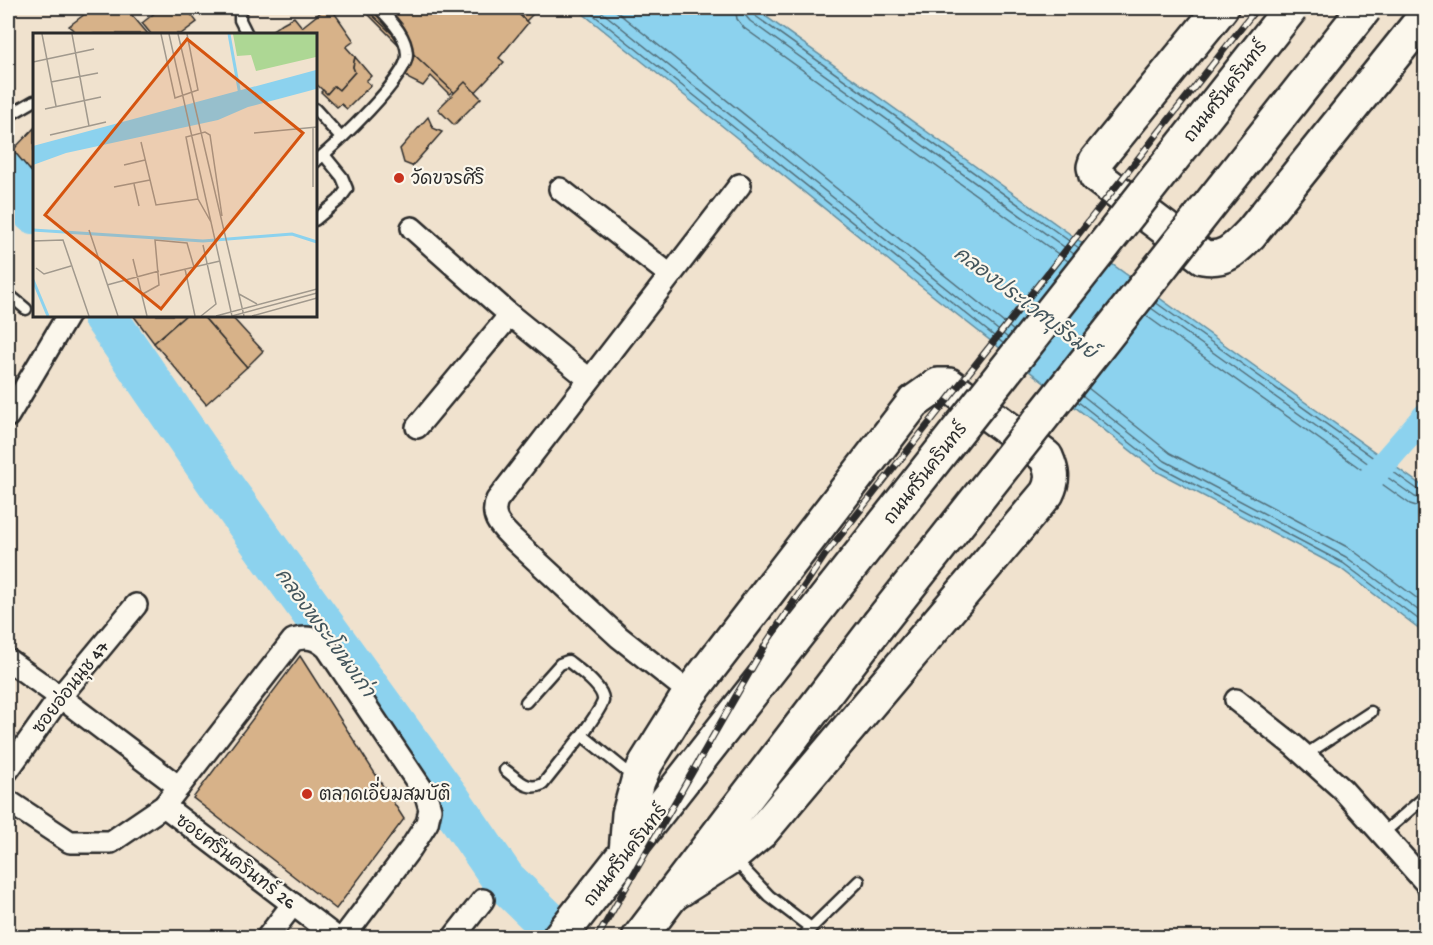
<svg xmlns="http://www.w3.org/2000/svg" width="1433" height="945" viewBox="0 0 1433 945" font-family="'Gochi Hand','Playpen Sans Thai',sans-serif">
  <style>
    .water { fill: #8cd2ee; stroke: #658fa0; stroke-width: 1.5 }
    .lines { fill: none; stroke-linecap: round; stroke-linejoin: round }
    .shore { stroke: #526e79; stroke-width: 1.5 }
    .canal { stroke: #8cd2ee; stroke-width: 26 }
    .river { stroke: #8cd2ee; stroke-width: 44 }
    .building { fill: #d7b289; stroke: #2b2b2b; stroke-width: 1.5 }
    .lane-casing { stroke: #2b2b2b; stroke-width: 15 }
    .street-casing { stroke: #2b2b2b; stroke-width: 26 }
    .primary-casing { stroke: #2b2b2b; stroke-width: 38 }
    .lane { stroke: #fbf7ec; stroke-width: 10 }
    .street { stroke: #fbf7ec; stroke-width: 21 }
    .primary { stroke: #fbf7ec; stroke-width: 33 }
    .rail-casing { stroke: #2b2b2b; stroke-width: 7 }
    .rail { stroke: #fbf7ec; stroke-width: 4.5; stroke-dasharray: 14; stroke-linecap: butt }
    .primary-bridge-casing { stroke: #2b2b2b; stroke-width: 38; stroke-linecap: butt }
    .primary-bridge { stroke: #fbf7ec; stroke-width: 33 }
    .poi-dot { fill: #c8321e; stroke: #fbf7ec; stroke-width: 2 }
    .labels { text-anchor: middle; stroke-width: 4.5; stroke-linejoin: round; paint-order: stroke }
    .street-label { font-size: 18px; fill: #2b2b2b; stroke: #fbf7ec }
    .poi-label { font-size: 18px; fill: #2b2b2b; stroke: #fbf7ec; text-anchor: start }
    .water-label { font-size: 20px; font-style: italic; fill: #43555c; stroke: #fbf7ec }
    .inset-river { fill: none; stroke: #8cd2ee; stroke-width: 3 }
    .inset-road { fill: none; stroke: #a1998d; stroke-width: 1.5 }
    .view { fill: #d5540f; fill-opacity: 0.15; stroke: #d5540f; stroke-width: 3 }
    .inset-edge { fill: none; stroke: #2b2b2b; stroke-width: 3 }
  </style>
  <rect width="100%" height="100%" fill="#f0e2ce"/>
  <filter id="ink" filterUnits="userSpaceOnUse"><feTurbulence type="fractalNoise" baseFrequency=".0167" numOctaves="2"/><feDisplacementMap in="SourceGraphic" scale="12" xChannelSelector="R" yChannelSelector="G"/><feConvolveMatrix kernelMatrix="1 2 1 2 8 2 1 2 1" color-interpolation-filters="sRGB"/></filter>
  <g filter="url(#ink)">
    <!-- water -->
    <polygon class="water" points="576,8 754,8 1425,488 1425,633 1340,568 1158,472 918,284"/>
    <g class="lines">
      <!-- shore -->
      <g class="shore">
        <polyline points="585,8 1004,344"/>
        <polyline points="597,8 1008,338"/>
        <polyline points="612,8 1014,331"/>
        <polyline points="735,8 737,19 744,28 1068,261"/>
        <polyline points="744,8 745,15 750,21 1074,254"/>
        <polyline points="751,8 754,15 1079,248"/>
        <polyline points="1155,302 1420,491 1426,492"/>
        <polyline points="1151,308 1415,497 1426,500"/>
        <polyline points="1145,315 1410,504 1426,509"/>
        <polyline points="1088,388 1170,453 1351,549 1426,605"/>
        <polyline points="1082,395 1165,461 1346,557 1426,616"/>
        <polyline points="1077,401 1161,467 1343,563 1426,625"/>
      </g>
      <!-- canal -->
      <polyline class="canal" points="1365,485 1426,415"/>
      <!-- river -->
      <g class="river">
        <polyline points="8,171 34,212"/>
        <polyline points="104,315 220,484 451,803 504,880 564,938"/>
      </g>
    </g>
    <!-- building -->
    <g class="building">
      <polygon points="93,8 126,8 148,34 77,34 69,26"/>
      <polygon points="161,8 186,8 197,22 181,34 151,34 142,23"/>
      <polygon points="326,8 331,8 354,41 346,47 355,57 353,67 355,72 339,90 334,86 327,94 315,83 315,34 268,33 283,23 294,17 302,27"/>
      <polygon points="362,8 365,8 453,91 449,94 431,76 423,86 409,79 404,73 409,55"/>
      <polygon points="365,8 513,8 528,23 499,58 504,62 470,98 463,91 458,96"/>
      <polygon points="513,8 539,8 526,21"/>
      <polygon points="355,57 371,76 366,81 371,85 347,109 341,104 337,107 321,92 323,90 327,94 334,86 339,90 355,72 353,67"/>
      <polygon points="465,82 481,98 454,125 438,109"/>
      <polygon points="428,117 433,128 442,132 412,166 404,163 400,149"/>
      <polygon points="34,128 34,175 13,150"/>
      <polygon points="133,315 186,315 154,343"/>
      <polygon points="186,315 202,315 247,367 206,404 154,343"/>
      <polygon points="202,315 230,315 263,351 247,367"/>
      <polygon points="300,656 404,819 336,909 193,798"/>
    </g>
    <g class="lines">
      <defs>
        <g id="lane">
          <polyline points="240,8 240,20 247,34"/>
          <polyline points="315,109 341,138"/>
          <polyline points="8,116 34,101"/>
          <path d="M315,162C334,146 409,77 407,54C406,35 391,21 379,8"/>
          <polyline points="315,220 339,200 347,189 342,177 324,155"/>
          <polyline points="8,294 26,309"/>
          <path d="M526,702L560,664L568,661C578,669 605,688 603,701C601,709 587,727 582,735L636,779"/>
          <polyline points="1305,755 1371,712"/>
          <path d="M505,770C518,779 527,792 543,784L582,735"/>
          <polyline points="1382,834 1426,796"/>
          <polyline points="734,859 769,896 811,928 859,881"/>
          <polyline points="802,938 811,928"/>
        </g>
        <g id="street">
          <polyline points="560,189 670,275"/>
          <polyline points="412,228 510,315 589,379"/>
          <polyline points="8,416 68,315"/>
          <polyline points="417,427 510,315"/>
          <polyline points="8,660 60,697 179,787"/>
          <path d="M690,693L619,637L512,538C500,526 490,517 497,500L740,185"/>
          <polyline points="1236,700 1293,745 1342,789 1426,883"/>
          <polyline points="8,770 60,697 136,605"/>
          <path d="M8,801L70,842H111L164,806L293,640C308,636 316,638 327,648L426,795L430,809L427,823L411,848L343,938"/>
          <polyline points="164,806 337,938"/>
          <polyline points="267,938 293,904"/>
          <polyline points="453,938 483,900"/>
        </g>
        <g id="primary">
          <path d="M1221,8L1096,161L1094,167L1096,176L1203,257C1226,261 1236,248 1251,233L1426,15"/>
          <path d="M626,853L629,814L638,781L646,763L690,693L914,402L938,385H949L1046,457C1052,471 1054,479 1047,493L762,831L731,857L673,894"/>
          <polyline points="559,938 833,589"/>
          <polyline points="639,938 878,625"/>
        </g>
      </defs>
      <!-- lane casing -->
      <use href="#lane" class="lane-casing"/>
      <!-- street casing -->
      <use href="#street" class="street-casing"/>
      <!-- primary casing -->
      <use href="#primary" class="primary-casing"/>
      <!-- lane -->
      <use href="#lane" class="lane"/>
      <!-- street -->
      <use href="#street" class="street"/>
      <!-- primary -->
      <use href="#primary" class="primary"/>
      <defs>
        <polyline id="rail" points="597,938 767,642 825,555 1257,8"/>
      </defs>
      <!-- rail casing -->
      <use href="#rail" class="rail-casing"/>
      <!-- rail -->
      <use href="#rail" class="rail"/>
      <defs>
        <g id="primary-bridge">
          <polyline points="833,589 1291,8"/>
          <polyline points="878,625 1365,8"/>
        </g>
      </defs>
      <!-- primary-bridge casing -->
      <use href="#primary-bridge" class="primary-bridge-casing"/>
      <!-- primary-bridge -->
      <use href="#primary-bridge" class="primary-bridge"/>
    </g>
  </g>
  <!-- markers -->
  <g class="poi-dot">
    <circle cx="399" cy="178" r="6"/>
    <circle cx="307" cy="794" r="6"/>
  </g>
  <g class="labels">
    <!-- street labels -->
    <g class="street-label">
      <text transform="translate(1225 91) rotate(-52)" y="6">ถนนศรีนครินทร์</text>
      <text transform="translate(925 473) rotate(-52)" y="6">ถนนศรีนครินทร์</text>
      <text transform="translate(70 687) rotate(-52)" y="6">ซอยอ่อนนุช 47</text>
      <text transform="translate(625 855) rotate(-52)" y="6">ถนนศรีนครินทร์</text>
      <text transform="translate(236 861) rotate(37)" y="6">ซอยศรีนครินทร์ 26</text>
    </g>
    <!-- poi labels -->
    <g class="poi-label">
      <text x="411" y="184">วัดขจรศิริ</text>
      <text x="319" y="800">ตลาดเอี่ยมสมบัติ</text>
    </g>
    <!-- water labels -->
    <g class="water-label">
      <text transform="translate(1026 302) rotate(37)" y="7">คลองประเวศบุรีรมย์</text>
      <text transform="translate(326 632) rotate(54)" y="7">คลองพระโขนงเก่า</text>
    </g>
  </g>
  <!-- overview -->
  <g transform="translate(33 33)">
    <rect width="284" height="284" fill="#f0e2ce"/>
    <path d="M200,1H283V24L223,38L218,22L204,23Z" fill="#add794"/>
    <path d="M283,37V56L215,74L185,87L33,120L0,132V113Z" fill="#8cd2ee"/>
    <path class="inset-river" d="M196,1L207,62M0,197L170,208L259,201L284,209M0,247L15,283"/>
    <path class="inset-road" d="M9,1L23,73M39,1L56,93M128,1L142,65L165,57L154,1M136,1L199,283M145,1L211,283M0,29L61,16M18,49L65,40M12,76L68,64M280,94V154M221,100L284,94M17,102L73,89M108,109L123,172L165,166M91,132L112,127M101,151L106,173M81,154L117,147M178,189L165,166L153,104L172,99L177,102L189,183M56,197L85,283M0,208L30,207L56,283M100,226L114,283M3,235L11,241L38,233M152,236L162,283M127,242L187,228M74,252L126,238M206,261L224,271M108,262L126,252L122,207L154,210L161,234M168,283L183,271L170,212M183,283L284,256M199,283L284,260M219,283L284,265"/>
    <path class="view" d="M154,6L270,100L128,276L12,182Z"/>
    <rect width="284" height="284" class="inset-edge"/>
  </g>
  <!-- margin -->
  <rect width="1433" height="945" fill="none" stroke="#fbf7ec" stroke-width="30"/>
  <rect x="15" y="15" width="1403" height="915" fill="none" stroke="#2b2b2b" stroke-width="2" filter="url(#ink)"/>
</svg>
